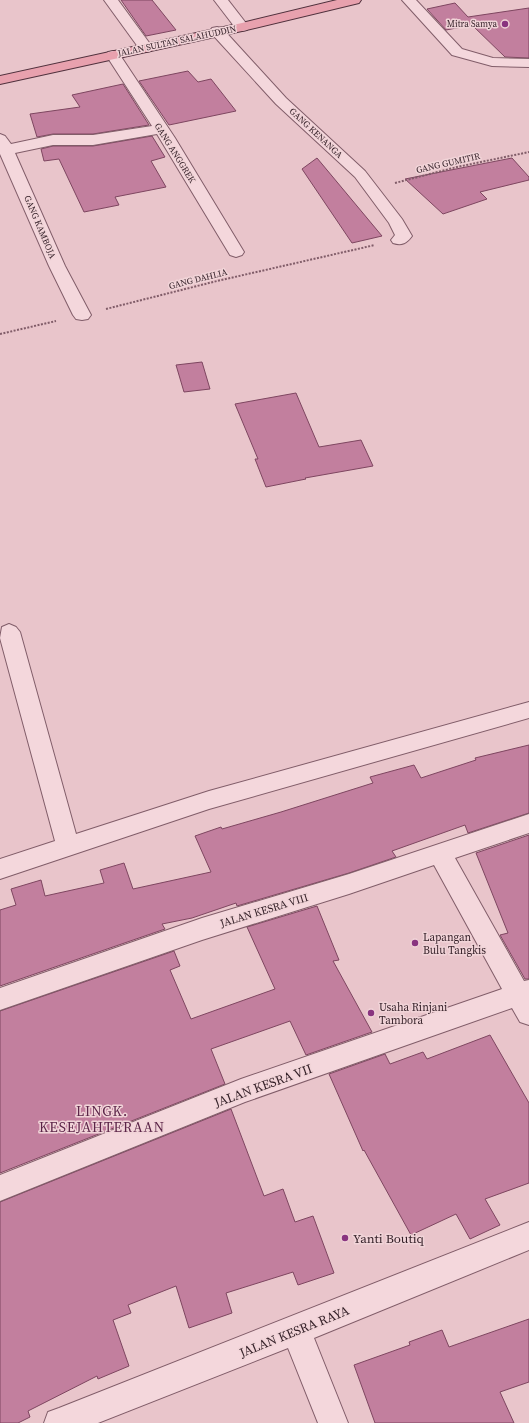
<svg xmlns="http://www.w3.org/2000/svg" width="529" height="1423" viewBox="0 0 529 1423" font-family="'Source Serif 4',serif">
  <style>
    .building { fill: #c27f9e; stroke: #7e4660 }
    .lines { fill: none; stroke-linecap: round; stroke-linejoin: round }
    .minor-casing { stroke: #815d69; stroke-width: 2 }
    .major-casing { stroke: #50313d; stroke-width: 2 }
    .path { stroke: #815d69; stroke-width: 2; stroke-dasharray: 2 1.5; stroke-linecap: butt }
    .minor { fill: #f4d7dc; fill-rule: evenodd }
    .major { fill: #e8a1ae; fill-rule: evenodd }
    .poi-dot { fill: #89347f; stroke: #f1d4d8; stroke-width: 1.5 }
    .labels { text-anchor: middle; stroke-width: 3; stroke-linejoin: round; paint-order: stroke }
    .far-poi-label { font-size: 9px; fill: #331f27; stroke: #f1d4d8; text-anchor: end }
    .far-street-label { font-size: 9px; fill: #331f27; stroke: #f1d4d8 }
    .street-label { font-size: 11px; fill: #331f27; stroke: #f1d4d8 }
    .poi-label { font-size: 11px; fill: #331f27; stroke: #f1d4d8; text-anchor: start }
    .near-street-label { font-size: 13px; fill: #331f27; stroke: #f1d4d8 }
    .near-poi-label { font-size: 13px; fill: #331f27; stroke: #f1d4d8; text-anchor: start }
    .near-neighbourhood-label { font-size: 14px; letter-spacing: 1px; fill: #5b2448; stroke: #f1d4d8 }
  </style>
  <rect width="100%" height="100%" fill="#e9c5cb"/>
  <!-- building -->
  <g class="building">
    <polygon points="121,0 152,0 176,30 146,36"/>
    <polygon points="455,3 468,17 529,8 529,58 505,57 472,25 446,30 427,9"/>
    <polygon points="188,71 198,82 211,79 236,111 169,125 139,81"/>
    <polygon points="123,84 149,125 93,134 53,134 37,137 30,114 80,107 72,95"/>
    <polygon points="152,136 165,157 151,161 166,187 115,197 119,205 84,212 59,159 44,161 41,149 53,146 93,146"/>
    <polygon points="317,158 382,236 352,243 302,169"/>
    <polygon points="512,158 529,177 529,180 480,192 487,199 443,214 405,179"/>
    <polygon points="202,362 210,389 184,392 176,365"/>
    <polygon points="296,393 319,447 361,440 373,466 305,478 306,479 266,487 255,459 258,459 235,404"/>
    <polygon points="529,745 529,813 468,833 465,825 392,851 396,857 349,873 237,906 236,903 192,918 162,924 165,929 0,986 0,910 16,905 11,889 41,880 45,896 104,883 100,870 124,863 133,889 211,872 195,836 221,827 222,829 281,812 373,783 370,777 414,765 421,778 476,760 475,758"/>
    <polygon points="529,835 529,979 525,979 500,935 508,933 476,853"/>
    <polygon points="317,906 339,960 333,961 372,1032 306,1055 290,1021 211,1049 225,1084 0,1173 0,1011 174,951 180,966 170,970 191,1019 275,989 247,927"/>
    <polygon points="490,1035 529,1103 529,1183 485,1199 500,1225 470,1239 456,1214 411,1235 364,1150 363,1151 329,1074 385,1054 390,1064 423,1052 427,1059"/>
    <polygon points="231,1109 264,1196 283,1189 295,1222 313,1216 334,1273 298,1285 293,1272 226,1293 232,1313 189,1328 176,1286 128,1305 131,1313 113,1320 129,1366 98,1379 97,1376 28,1411 30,1417 18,1423 0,1423 0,1202"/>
    <polygon points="529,1319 529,1382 500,1392 514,1423 375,1423 354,1365 410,1345 409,1342 442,1330 449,1347"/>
  </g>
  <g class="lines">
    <defs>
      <g id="minor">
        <polygon points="104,0 118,0 153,48 151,51 146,52 141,51"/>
        <polygon points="214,0 228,0 249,27 247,30 242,31 237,30"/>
        <polygon points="402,0 416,0 462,49 493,58 529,59 529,67 492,66 452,55"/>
        <path d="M217,27L222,28L286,98L365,171L402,219L412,236C407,243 402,246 393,243L391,240L395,235L389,223L355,177L276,104L212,34L210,31L212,28Z"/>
        <polygon points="113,51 118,52 175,138 244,252 242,255 236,257 230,255 157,134 93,145 53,145 15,153 65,266 91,315 88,319 82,320 76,319 73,315 49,266 0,154 0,134 5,136 11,144 53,135 93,135 152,126 106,55 108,52"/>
        <polygon points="9,624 16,627 20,632 76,834 209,791 529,702 529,718 209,809 0,879 0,859 55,841 0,638 2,627"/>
        <polygon points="529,814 529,833 455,858 524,981 529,980 529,1025 520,1022 512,1008 245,1102 0,1201 0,1175 241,1079 502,989 434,865 349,894 202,940 0,1010 0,988 202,918 349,874"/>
        <polygon points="529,1222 529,1250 314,1338 348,1423 318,1423 288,1348 98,1423 44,1423 48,1412 59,1408"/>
      </g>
      <polygon id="major" points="337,0 361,0 359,3 242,31 0,84 0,76 242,23"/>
    </defs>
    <!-- minor casing -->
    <use href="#minor" class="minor-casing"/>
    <!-- major casing -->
    <use href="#major" class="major-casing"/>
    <!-- path -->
    <g class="path">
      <polyline points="395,183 457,167 529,152"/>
      <polyline points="106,309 217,281 375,245"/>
      <polyline points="0,334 56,321"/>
    </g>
    <!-- minor -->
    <use href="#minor" class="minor"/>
    <!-- major -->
    <use href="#major" class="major"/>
  </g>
  <!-- markers -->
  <g class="poi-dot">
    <circle cx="505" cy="24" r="4"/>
    <circle cx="415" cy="943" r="4"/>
    <circle cx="371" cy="1013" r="4"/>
    <circle cx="345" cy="1238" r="4"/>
  </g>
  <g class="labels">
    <!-- far-poi labels -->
    <g class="far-poi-label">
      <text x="497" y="27">Mitra Samya</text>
    </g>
    <!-- far-street labels -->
    <g class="far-street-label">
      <text transform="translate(177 41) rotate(-12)" y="3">JALAN SULTAN SALAHUDDIN</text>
      <text transform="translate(316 133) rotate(43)" y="3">GANG KENANGA</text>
      <text transform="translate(175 153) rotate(58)" y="3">GANG ANGGREK</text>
      <text transform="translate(448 163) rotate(-13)" y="3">GANG GUMITIR</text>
      <text transform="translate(40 227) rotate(67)" y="3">GANG KAMBOJA</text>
      <text transform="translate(198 279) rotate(-14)" y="3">GANG DAHLIA</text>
    </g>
    <!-- street labels -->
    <g class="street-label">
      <text transform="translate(264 910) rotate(-17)" y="4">JALAN KESRA VIII</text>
    </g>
    <!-- poi labels -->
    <g class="poi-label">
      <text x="423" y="941">Lapangan<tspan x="423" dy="13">Bulu Tangkis</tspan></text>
      <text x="379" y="1011">Usaha Rinjani<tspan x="379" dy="13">Tambora</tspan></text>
    </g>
    <!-- near-street labels -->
    <g class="near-street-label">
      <text transform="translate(263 1085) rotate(-20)" y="5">JALAN KESRA VII</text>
      <text transform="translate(294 1331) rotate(-22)" y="5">JALAN KESRA RAYA</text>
    </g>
    <!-- near-poi labels -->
    <g class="near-poi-label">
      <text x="353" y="1243">Yanti Boutiq</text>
    </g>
    <!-- near-neighbourhood labels -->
    <g class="near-neighbourhood-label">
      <text x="102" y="1116">LINGK.<tspan x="102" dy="16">KESEJAHTERAAN</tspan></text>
    </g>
  </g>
</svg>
